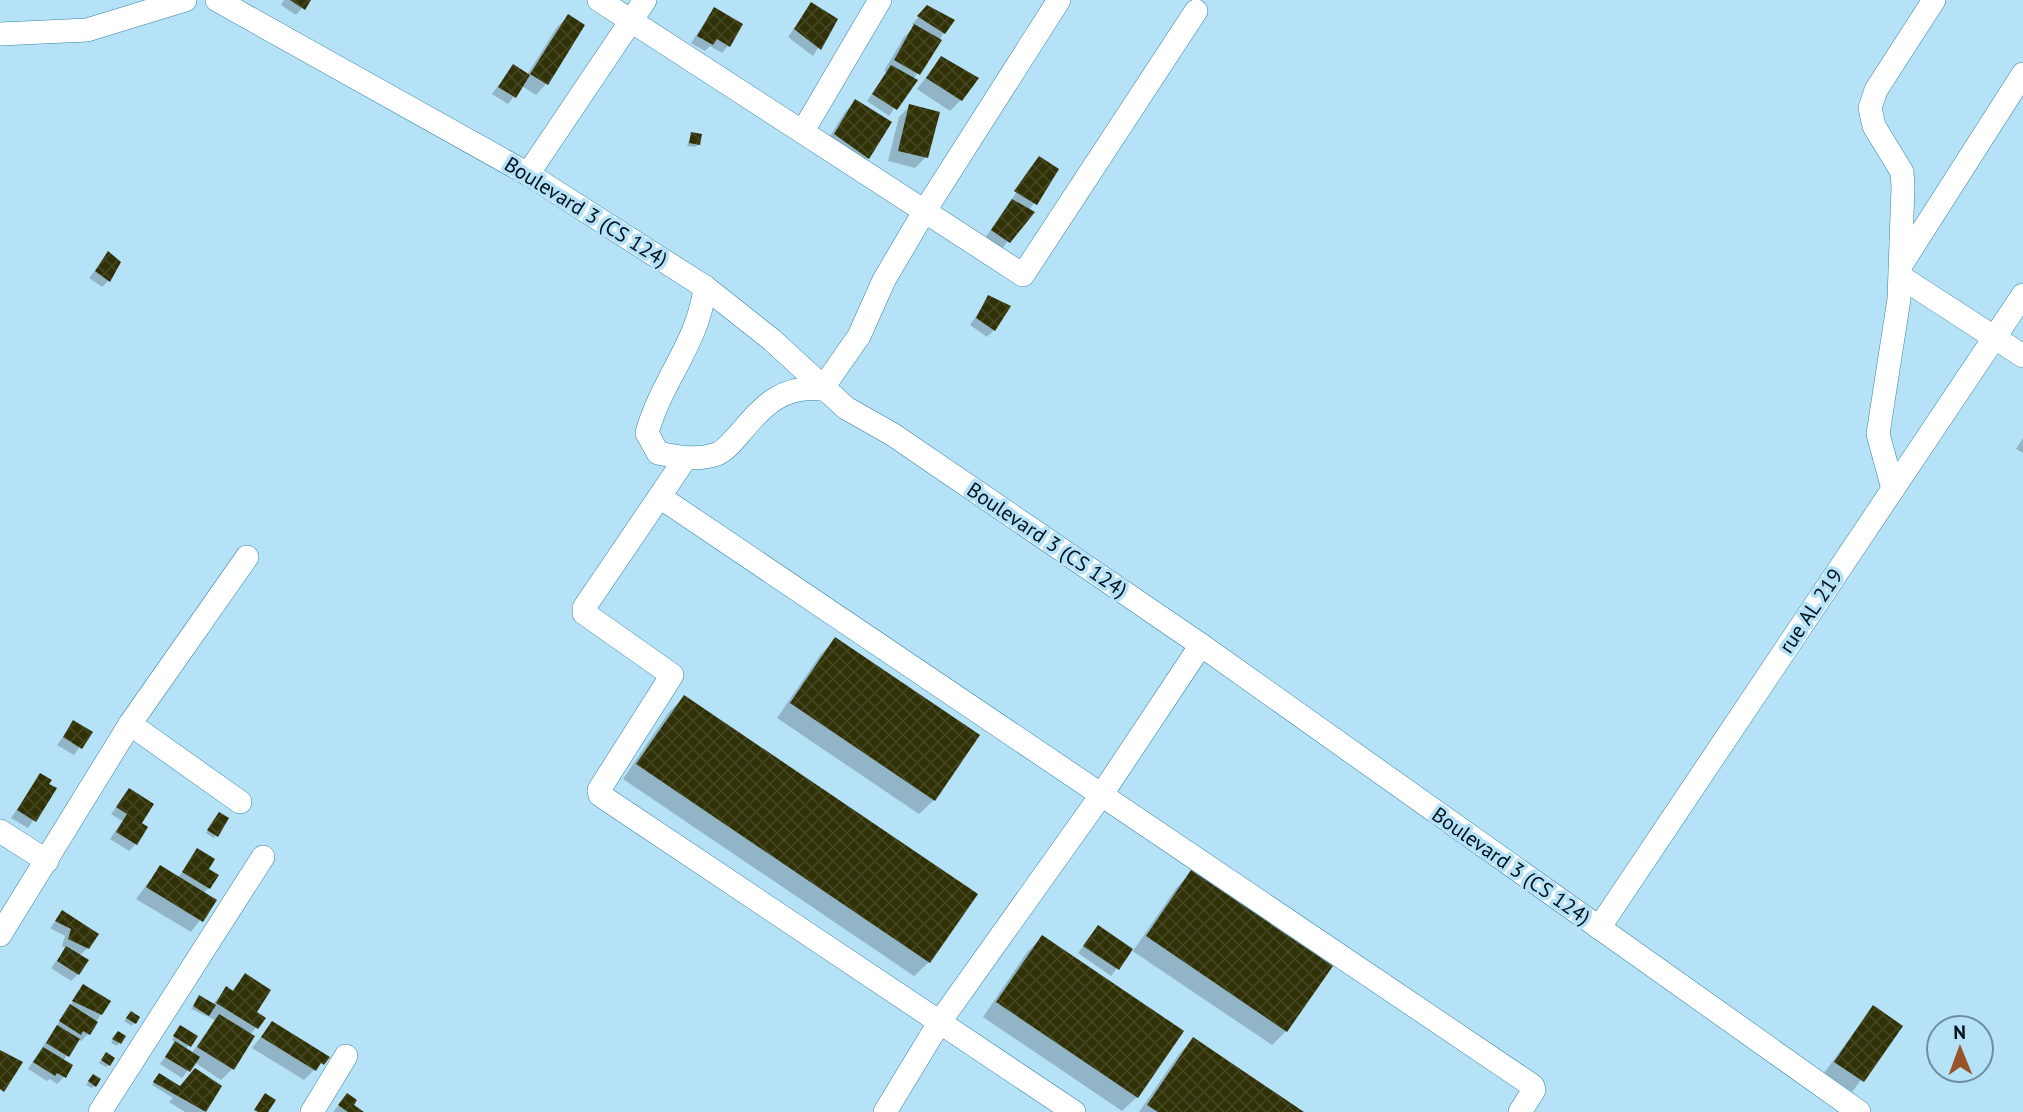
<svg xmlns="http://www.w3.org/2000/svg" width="2023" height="1112" viewBox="0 0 2023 1112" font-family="'PT Sans',sans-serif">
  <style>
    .shadow { fill: #0003 }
    .building { fill: url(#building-cross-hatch) }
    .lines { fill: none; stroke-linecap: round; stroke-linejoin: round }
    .minor-casing { stroke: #3482a3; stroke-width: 24 }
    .minor { stroke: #fff; stroke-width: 23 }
    .labels { text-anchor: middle; stroke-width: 7; stroke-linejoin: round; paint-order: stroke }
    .street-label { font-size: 21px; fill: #00121c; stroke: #b6e2f8 }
  </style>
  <defs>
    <pattern id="building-cross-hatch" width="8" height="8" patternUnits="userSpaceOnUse" patternTransform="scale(1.75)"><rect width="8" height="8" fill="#303106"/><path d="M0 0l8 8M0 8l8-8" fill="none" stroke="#444521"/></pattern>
  </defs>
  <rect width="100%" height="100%" fill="#b6e2f8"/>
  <!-- shadow -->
  <g class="shadow">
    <polygon points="284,0 309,0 296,15 281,5"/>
    <polygon points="811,4 836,20 813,56 788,37"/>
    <polygon points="927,8 952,21 889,116 867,101 887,72 884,71 904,37 915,26 912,24"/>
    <polygon points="714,9 728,46 722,53 710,46 705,51 691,43"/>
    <polygon points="568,17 546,84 536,95 522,86 508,104 492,94 513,66 527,75 557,27"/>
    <polygon points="941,58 961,100 950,111 917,89"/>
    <polygon points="855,101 868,158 857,169 824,146 845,112"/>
    <polygon points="910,106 926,157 915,168 888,161 899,117"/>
    <polygon points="692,133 698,145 695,147 687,146"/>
    <polygon points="1040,158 1057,170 1002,249 985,238"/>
    <polygon points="108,254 108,281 102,287 89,278"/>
    <polygon points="989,297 994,330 987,337 970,325"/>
    <polygon points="2023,438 2023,453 2016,449"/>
    <polygon points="835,640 934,800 919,814 777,718 821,654"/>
    <polygon points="684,697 929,962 914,976 623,779 669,712"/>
    <polygon points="74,722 90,732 74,755 57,745"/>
    <polygon points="40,775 54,789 28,828 11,818"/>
    <polygon points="129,790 139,824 136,844 129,851 110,839 122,821 111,814"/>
    <polygon points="216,817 216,835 214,838 206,833"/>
    <polygon points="198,850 207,869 209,888 203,893 215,900 191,932 136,899 160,867 178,878"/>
    <polygon points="1192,872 1286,1031 1272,1045 1131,950 1111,976 1078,953 1098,927 1133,951 1177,887"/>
    <polygon points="63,912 88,948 79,956 78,974 71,981 51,968 66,948 62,946 65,936 50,928"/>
    <polygon points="1043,937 1137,1097 1122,1111 983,1017 1028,951"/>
    <polygon points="245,976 255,1013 263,1018 250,1035 253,1037 232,1069 221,1080 194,1062 182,1078 160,1064 176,1043 172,1040 178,1031 195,1037 185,1050 191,1054 215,1020 191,1009 197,1001 212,1005 226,989 231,992"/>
    <polygon points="83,986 101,1014 88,1034 81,1041 78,1039 63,1061 64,1077 57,1084 50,1079 47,1081 28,1069"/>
    <polygon points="1873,1007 1901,1026 1852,1092 1824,1073"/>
    <polygon points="128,1016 134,1023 132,1026 124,1021"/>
    <polygon points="272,1023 327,1057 304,1080 252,1048"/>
    <polygon points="115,1036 124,1036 117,1046 111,1043"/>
    <polygon points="1193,1039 1300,1112 1139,1112 1179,1054"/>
    <polygon points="103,1057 109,1065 106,1067 99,1063"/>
    <polygon points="156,1078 180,1088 220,1086 204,1112 185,1112 169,1102 173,1098 152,1085"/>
    <polygon points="90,1079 95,1085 92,1088 86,1085"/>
    <polygon points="341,1102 352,1105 361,1112 333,1112"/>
  </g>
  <!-- building -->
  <g class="building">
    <polygon points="290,0 311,0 305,10"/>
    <polygon points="811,2 838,19 821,50 794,29"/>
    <polygon points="927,5 955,20 945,34 917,16"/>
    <polygon points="714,7 743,24 730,47 717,39 713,45 697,36"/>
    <polygon points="568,14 585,25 548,85 530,74"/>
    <polygon points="914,24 942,40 920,75 894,60"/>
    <polygon points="941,56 979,78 962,101 926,78"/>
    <polygon points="513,64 530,75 516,98 498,87"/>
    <polygon points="891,65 918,80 897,110 872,94"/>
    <polygon points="855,99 892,122 869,159 834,134"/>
    <polygon points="909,104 940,112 928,158 898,151"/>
    <polygon points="691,132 702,134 700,145 689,143"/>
    <polygon points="1039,156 1059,169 1037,205 1014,191"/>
    <polygon points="1012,199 1035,212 1010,243 991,230"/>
    <polygon points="108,251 121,262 110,282 95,271"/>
    <polygon points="988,295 1011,306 995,331 976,318"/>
    <polygon points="835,637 980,735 935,801 790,703"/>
    <polygon points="684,695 978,894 930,963 636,764"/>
    <polygon points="73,720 93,732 82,749 63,737"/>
    <polygon points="40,773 52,780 49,784 57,788 36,822 17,810"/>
    <polygon points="129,788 154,804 142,823 148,827 137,845 116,832 127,814 116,807"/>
    <polygon points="219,812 229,818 218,837 207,830"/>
    <polygon points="197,848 215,859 209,869 219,875 210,889 182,872"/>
    <polygon points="160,865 217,900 203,922 146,887"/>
    <polygon points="1191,870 1333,966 1287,1032 1146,936"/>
    <polygon points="62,910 99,934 89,949 68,939 71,929 55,921"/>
    <polygon points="1098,925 1133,949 1119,970 1083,946"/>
    <polygon points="1042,935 1184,1031 1138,1098 996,1002"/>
    <polygon points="66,946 89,960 79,975 57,961"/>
    <polygon points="245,973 271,990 257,1012 266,1018 258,1029 216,1003 226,986 233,991"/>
    <polygon points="83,984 111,1001 102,1015 72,1001"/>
    <polygon points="199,995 216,1005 209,1016 193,1006"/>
    <polygon points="70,1004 98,1022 90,1035 83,1031 81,1035 59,1021"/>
    <polygon points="1873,1005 1903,1026 1864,1082 1834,1062"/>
    <polygon points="131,1011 140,1017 136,1024 126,1018"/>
    <polygon points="219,1014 255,1036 234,1070 197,1047"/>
    <polygon points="272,1021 330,1057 324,1065 321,1063 316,1071 261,1037"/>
    <polygon points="57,1025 80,1039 69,1057 46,1043"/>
    <polygon points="180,1025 198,1036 191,1047 173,1036"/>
    <polygon points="118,1031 126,1036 121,1044 112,1039"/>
    <polygon points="1193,1037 1304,1112 1158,1112 1147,1105"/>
    <polygon points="175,1041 200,1057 190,1072 165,1057"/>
    <polygon points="43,1047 73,1065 66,1078 57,1073 55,1076 33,1062"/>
    <polygon points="0,1050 23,1062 4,1092 0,1089"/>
    <polygon points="106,1052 115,1058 110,1066 101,1060"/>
    <polygon points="195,1068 222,1086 206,1112 153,1082 159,1073 180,1086"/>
    <polygon points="93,1074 101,1079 96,1087 88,1081"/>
    <polygon points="265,1093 276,1100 268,1112 258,1112 254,1110"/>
    <polygon points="347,1093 357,1100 354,1105 364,1112 348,1112 338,1105"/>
  </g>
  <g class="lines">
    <defs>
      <g id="minor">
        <polyline points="217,0 528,174 705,287 772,340 846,408 892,434 1201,645 1859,1112"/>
        <polyline points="599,0 1023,275 1196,11"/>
        <polyline points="0,34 87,30 185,0"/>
        <polyline points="803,131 880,0"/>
        <polyline points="528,174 645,0"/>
        <polyline points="1901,265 2023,74"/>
        <polyline points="1901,277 2023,356"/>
        <path d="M705,287C699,342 661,381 647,433L658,453C678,457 696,461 717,454C725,451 734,440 741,432C764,404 784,385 822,389L859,336L884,280L924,212L1059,0"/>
        <polyline points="685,459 584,608 584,613 672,675 599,790 600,795 1074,1112"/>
        <polyline points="1893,489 1878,434 1899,299 1903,187 1902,172 1874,126 1870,108 1876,90 1934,0"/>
        <polyline points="660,497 1533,1086 1534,1090 1520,1112"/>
        <polyline points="130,724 240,802"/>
        <polyline points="0,831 47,861"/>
        <polyline points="1599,928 2023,295"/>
        <polyline points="0,935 130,724 247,557"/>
        <polyline points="100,1112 263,857"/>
        <polyline points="312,1112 346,1056"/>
        <polyline points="885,1112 939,1023 1102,794 1201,645"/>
      </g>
    </defs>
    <!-- minor casing -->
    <use href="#minor" class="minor-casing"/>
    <!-- minor -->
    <use href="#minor" class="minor"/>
  </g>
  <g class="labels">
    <!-- street labels -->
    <g class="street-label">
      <text transform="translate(586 212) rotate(32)" y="7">Boulevard 3 (CS 124)</text>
      <text transform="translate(1047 540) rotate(34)" y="7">Boulevard 3 (CS 124)</text>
      <text transform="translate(1811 611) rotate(-56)" y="7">rue AL 219</text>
      <text transform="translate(1511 866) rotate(35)" y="7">Boulevard 3 (CS 124)</text>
    </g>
  </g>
  <!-- north arrow -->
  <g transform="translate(1960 1049) rotate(359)"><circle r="33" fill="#b6e2f8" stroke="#6d8fa0" stroke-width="2"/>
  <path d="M0-5L12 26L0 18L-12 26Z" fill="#985328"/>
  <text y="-10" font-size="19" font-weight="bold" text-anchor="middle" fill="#00121c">N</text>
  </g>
</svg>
